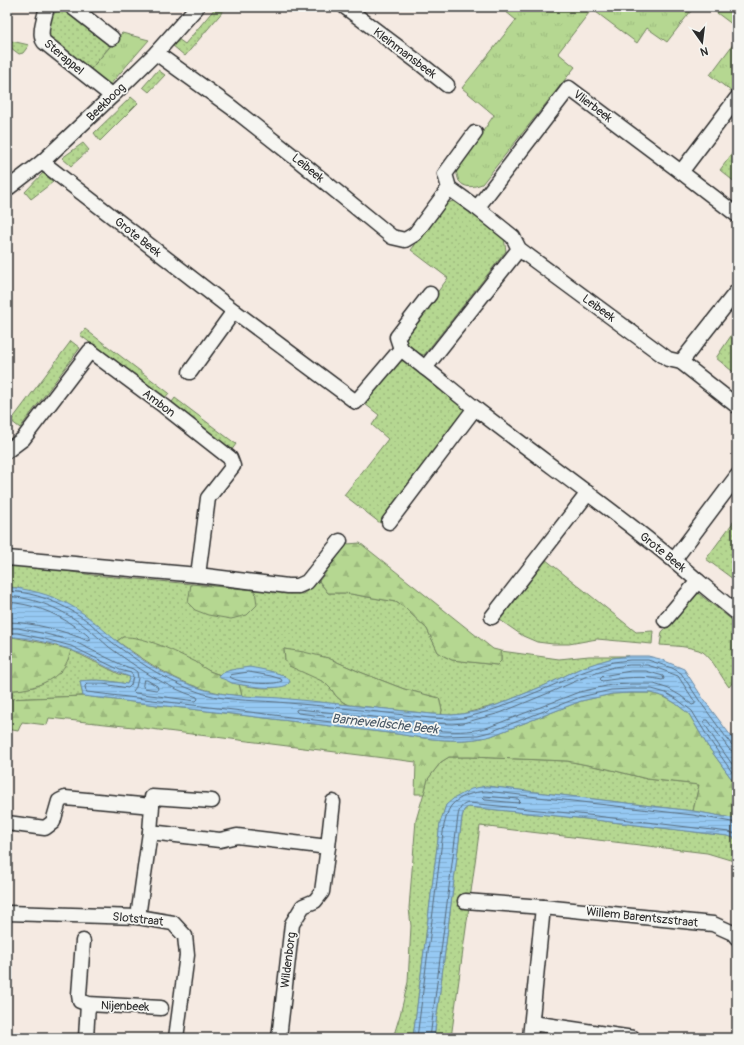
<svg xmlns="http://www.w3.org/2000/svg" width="744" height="1045" viewBox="0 0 744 1045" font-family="Pangolin,sans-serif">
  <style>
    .grass { fill: url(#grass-dots); stroke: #70815e }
    .forest { fill: url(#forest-firs); stroke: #70815e }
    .park { fill: url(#park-tufts); stroke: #70815e }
    .water { fill: url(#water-rules); stroke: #6b8aa3 }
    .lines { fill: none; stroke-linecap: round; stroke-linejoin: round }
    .shore { stroke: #566a7b; stroke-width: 1 }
    .minor-casing { stroke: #2b2b2b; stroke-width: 17 }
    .minor { stroke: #f6f6f2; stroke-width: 14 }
    .labels { text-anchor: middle; stroke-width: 3.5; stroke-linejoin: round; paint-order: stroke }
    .street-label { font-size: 12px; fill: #2b2b2b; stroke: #f6f6f2 }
    .water-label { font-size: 13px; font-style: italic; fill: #4b5a67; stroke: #f6f6f2 }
  </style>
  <defs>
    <pattern id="grass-dots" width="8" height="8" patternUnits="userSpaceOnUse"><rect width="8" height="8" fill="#b5d791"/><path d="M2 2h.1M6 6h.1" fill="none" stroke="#9cb97d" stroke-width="1.8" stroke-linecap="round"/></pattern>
    <pattern id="forest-firs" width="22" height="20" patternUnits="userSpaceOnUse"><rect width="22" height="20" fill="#b5d791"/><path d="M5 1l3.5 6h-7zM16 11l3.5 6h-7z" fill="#9cb97d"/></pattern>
    <pattern id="park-tufts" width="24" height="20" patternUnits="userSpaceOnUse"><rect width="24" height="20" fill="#b5d791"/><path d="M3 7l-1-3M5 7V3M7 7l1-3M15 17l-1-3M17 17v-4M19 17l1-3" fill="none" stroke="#9cb97d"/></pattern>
    <pattern id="water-rules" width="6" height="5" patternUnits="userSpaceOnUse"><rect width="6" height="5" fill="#96c9f3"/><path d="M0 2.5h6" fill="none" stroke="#81add0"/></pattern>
  </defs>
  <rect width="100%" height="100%" fill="#f5eae2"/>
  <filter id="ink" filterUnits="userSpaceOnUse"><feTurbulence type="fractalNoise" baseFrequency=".025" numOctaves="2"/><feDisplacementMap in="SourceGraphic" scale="8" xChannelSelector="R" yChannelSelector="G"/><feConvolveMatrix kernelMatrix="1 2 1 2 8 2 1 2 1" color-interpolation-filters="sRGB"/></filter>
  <g filter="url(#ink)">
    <!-- grass -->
    <g class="grass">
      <polygon points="216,7 221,7 224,10 185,56 172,45 178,39 185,44"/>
      <polygon points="64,10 70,13 111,45 89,71 51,40 48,35 48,27 53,14 58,11"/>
      <polygon points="7,40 29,45 23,53 19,54 7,45"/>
      <polygon points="158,70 165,75 149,92 143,87"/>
      <polygon points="131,97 138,103 100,141 94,133"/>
      <polygon points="83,143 89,150 71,166 62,158"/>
      <polygon points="737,147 737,184 720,170"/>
      <polygon points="43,173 53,182 31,199 25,192"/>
      <polygon points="457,200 504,238 506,251 424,355 411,351 403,341 407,333 448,278 411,250 447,203"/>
      <polygon points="737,327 737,375 716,358"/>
      <polygon points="85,329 169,393 164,399 80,335"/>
      <polygon points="71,341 80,348 20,428 11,421"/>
      <polygon points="402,358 469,410 380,523 344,495 388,439 372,425 379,415 365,404"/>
      <polygon points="175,398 236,444 231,451 170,405"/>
      <polygon points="737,517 737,582 706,559"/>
      <polygon points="545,559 636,632 653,631 652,644 597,639 569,644 553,644 537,642 523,636 497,618"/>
      <path d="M7,563H14L92,575L303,594L319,581L328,593H345L396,602L405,608L427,629L438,652L444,656L452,660L497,665L501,661V651L559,659L589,656H629L613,658L581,668L548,684L497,705L462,714L452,715H441L442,710L439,698L404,689L360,672L328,658L284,649L285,660L324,682L332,690L336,696L343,702L350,705L242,696L239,684C254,688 272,690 286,685L285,676C264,669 241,663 220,675L207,670L197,663L163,647L123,637L117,641L20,588L7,587Z"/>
      <path d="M698,593L737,624V677L729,687C722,678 712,658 703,652C692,646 672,646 660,645L662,632Z"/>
      <path d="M71,650L119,674L130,677L127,684C109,681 99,679 80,681L83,696L7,699V690H15L34,687L47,681L68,660Z"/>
      <polygon points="449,757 470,757 567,761 608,769 647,779 699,785 693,811 486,786 446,805 440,824 413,1038 393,1038 400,1015 408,982 411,926 409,908 416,820 428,779 441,762"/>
      <polygon points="468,807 587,819 728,836 737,839 737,862 707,853 480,826 451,1038 434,1038 462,817 464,810"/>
    </g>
    <!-- forest -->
    <g class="forest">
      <polygon points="360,543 493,649 501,651 501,661 497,665 452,660 444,656 438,652 427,629 405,608 396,602 345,593 328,593 319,581 347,544"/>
      <polygon points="191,584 255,590 257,605 247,615 231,619 208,615 195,610 188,603"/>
      <path d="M7,636L44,643L71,650C69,658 66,666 60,672C46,685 25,691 7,690Z"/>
      <path d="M123,637C146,636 175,652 196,662C199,664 202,667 206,669C210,672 215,673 220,675L219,676L232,683L239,684L242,696C190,692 158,670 117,641Z"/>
      <polygon points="284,649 304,652 328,658 360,672 404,689 439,698 442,710 441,715 350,705 343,702 336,696 332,690 324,682 289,666 285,660"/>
      <path d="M631,693H651L664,697L675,703L689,714L707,745L731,778L737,783V819L693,811L699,785L647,779L608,769L567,761L470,757H449L441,762L428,779L424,794H415L416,762L143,728L49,718L47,725L22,722L18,731L7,729V699L83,696L397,734C428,739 461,744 491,736L581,701L612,694Z"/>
    </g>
    <!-- park -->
    <g class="park">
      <path d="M500,7H694L667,42L647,28L637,43L592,9L558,53L575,67L482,184C474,187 465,189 459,181C458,179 457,174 456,171L494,115L462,88L516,20Z"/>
      <polygon points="709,7 737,7 737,28"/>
      <polygon points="122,33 149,40 108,87 89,71"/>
      <polygon points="737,39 737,85 732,92 710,75"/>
    </g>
    <!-- water -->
    <g class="water">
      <path d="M7,587C28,589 49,594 68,604C85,613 99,626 113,638C138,658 166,677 196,687C223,697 252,696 280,698C330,703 380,708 431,714L452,715L462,714L478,711L497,705L548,684L581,668L599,662L613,658L629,656H648L660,659L684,669L704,700L737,744V783L731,778L707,745L689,714L675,703L665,697L651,693H631L612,694L581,701L491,736C461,744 428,739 397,734L83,696L80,681C98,679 110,681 127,684L130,677C109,670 91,657 71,650C53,643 26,638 7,636Z"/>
      <path d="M249,667C254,668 295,674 289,683C284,692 240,685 232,683C228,681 224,679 220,678L219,676C226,669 239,669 249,667Z"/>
      <polygon points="486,786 693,811 737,819 737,839 728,836 587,819 468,807 464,810 462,817 434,1038 413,1038 440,823 446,805 453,799 471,789"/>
    </g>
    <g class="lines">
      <!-- shore -->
      <g class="shore">
        <path d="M7,591C11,592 15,591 19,592C43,595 71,608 90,623C98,630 105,637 113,643C139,662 163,679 193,690C220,701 249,700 277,702C328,706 379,712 430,718L452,719L463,718L479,714L498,708L549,687L583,672L600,666L613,662L630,660H648L672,668L681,673L701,703L731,744L734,746L737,747"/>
        <path d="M7,596C36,598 62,609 86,627C94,633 101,640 109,647C136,667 165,687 197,697L198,699L196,701L135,693L133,691L136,687L138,678L137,672L133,669L122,665L73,641L46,634L18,628H7"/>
        <path d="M7,602C32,604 54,612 74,626C80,630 88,634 91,640L88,641C66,631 31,622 7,622"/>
        <polyline points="7,633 17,633 45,639 71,646 120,670 131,673 133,676 131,685 128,688 103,684 87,684 85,686 86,691 87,692 445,736 478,735 490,732 580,697 611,690 631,689 652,689 666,693 678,700 692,711 711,742 734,775 737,777"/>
        <path d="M630,665H647L657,668L678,676L695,702V704L692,705L681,696L669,689L654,684H631L611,685L579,692L489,727C459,736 428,729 398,725C365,721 331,717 298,713L296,711V710L298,709L430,723L452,724L463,723L500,713L551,692L585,677L614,667Z"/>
        <path d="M631,671H646L663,676L664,679L662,680C643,675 622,678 602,681L600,679L603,676Z"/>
        <path d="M249,672L271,676L281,679L282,681C273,686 238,683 230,677L231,675Z"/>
        <polygon points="144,680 147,680 157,686 158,689 156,690 144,688 143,686"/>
        <polyline points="737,752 732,751 729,749 708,720 705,720 704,723 715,740 737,771"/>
        <polygon points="484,796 518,799 520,801 518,803 485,800 483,798"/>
        <path d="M417,1038L444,825C446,819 447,811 451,806C459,796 474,792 486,791L693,815L737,823"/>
        <path d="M430,1038L458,816C459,810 461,804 469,803L588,815L729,832L737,835"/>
      </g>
      <defs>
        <g id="minor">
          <path d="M47,7C45,16 38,34 44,42L112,96"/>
          <polyline points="72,7 112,38"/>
          <polyline points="345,7 422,65 447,85"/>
          <polyline points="156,53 231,107 298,160 392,237 405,240 415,234 449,188 445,174 475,133"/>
          <polyline points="42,162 234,311 356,402 401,349 425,368 519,249"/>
          <polyline points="681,172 737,98"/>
          <polyline points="449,188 477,208 513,237 519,249 668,359 681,362 737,406"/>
          <polyline points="7,189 42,162 112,96 156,53 197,7"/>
          <polyline points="477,208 569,88 681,172 737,215"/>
          <polyline points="401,349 397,337 430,294"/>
          <polyline points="681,362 737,291"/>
          <path d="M425,368C442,381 458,395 475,408C549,466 627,519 698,581L665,620"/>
          <polyline points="190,372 234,311"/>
          <polyline points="7,451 23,439 90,351 164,406 230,458 233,466 208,498 198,575"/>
          <polyline points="389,522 475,408"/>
          <polyline points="7,558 198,575 288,586 298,586 307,582 340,541"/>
          <polyline points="674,560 737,476"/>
          <polyline points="698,581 737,613"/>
          <polyline points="492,617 588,493"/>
          <polyline points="152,806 152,797 212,801"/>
          <polyline points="7,823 45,828 53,822 59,801 65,798 152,806 150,832 220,840 237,836 328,847 322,892 315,901 303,906 292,924 279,1038"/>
          <polyline points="328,847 333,802"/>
          <polyline points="465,901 543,907 713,924 733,933 737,938"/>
          <polyline points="7,913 138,917 173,923 185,936 187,955 176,1038"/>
          <polyline points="138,917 150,832"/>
          <polyline points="83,941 79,995 80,1001 88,1004 161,1008"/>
          <polyline points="532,1023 633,1038"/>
          <polyline points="86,1038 88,1004"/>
          <polyline points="530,1038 543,907"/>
        </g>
      </defs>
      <!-- minor casing -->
      <use href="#minor" class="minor-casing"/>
      <!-- minor -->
      <use href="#minor" class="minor"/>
    </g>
  </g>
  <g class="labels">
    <!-- street labels -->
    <g class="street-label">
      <text transform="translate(405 53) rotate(37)" y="4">Kleinmansbeek</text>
      <text transform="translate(64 57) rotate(40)" y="4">Sterappel</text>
      <text transform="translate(106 102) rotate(-44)" y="4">Beekboog</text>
      <text transform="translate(593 106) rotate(37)" y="4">Vlierbeek</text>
      <text transform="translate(308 168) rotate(39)" y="4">Leibeek</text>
      <text transform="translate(138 237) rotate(38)" y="4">Grote Beek</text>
      <text transform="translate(599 308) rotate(36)" y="4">Leibeek</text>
      <text transform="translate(159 403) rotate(37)" y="4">Ambon</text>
      <text transform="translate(663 552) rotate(39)" y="4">Grote Beek</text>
      <text transform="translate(642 917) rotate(6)" y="4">Willem Barentszstraat</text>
      <text transform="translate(138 919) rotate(6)" y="4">Slotstraat</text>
      <text transform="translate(288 960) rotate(-83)" y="4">Wildenborg</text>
      <text transform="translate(125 1006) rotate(2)" y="4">Nijenbeek</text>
    </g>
    <!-- water labels -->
    <g class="water-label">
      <text transform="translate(385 723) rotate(6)" y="5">Barneveldsche Beek</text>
    </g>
  </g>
  <!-- margin -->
  <rect width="744" height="1045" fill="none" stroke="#f6f6f2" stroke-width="24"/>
  <rect x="12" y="12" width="720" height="1021" fill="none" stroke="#2b2b2b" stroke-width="1.5" filter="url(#ink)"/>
  <!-- north arrow -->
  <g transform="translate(702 42) rotate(166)" stroke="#f6f6f2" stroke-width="3" paint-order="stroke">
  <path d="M0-3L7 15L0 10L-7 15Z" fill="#2b2b2b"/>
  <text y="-6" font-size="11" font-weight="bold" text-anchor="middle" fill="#2b2b2b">N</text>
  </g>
</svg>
